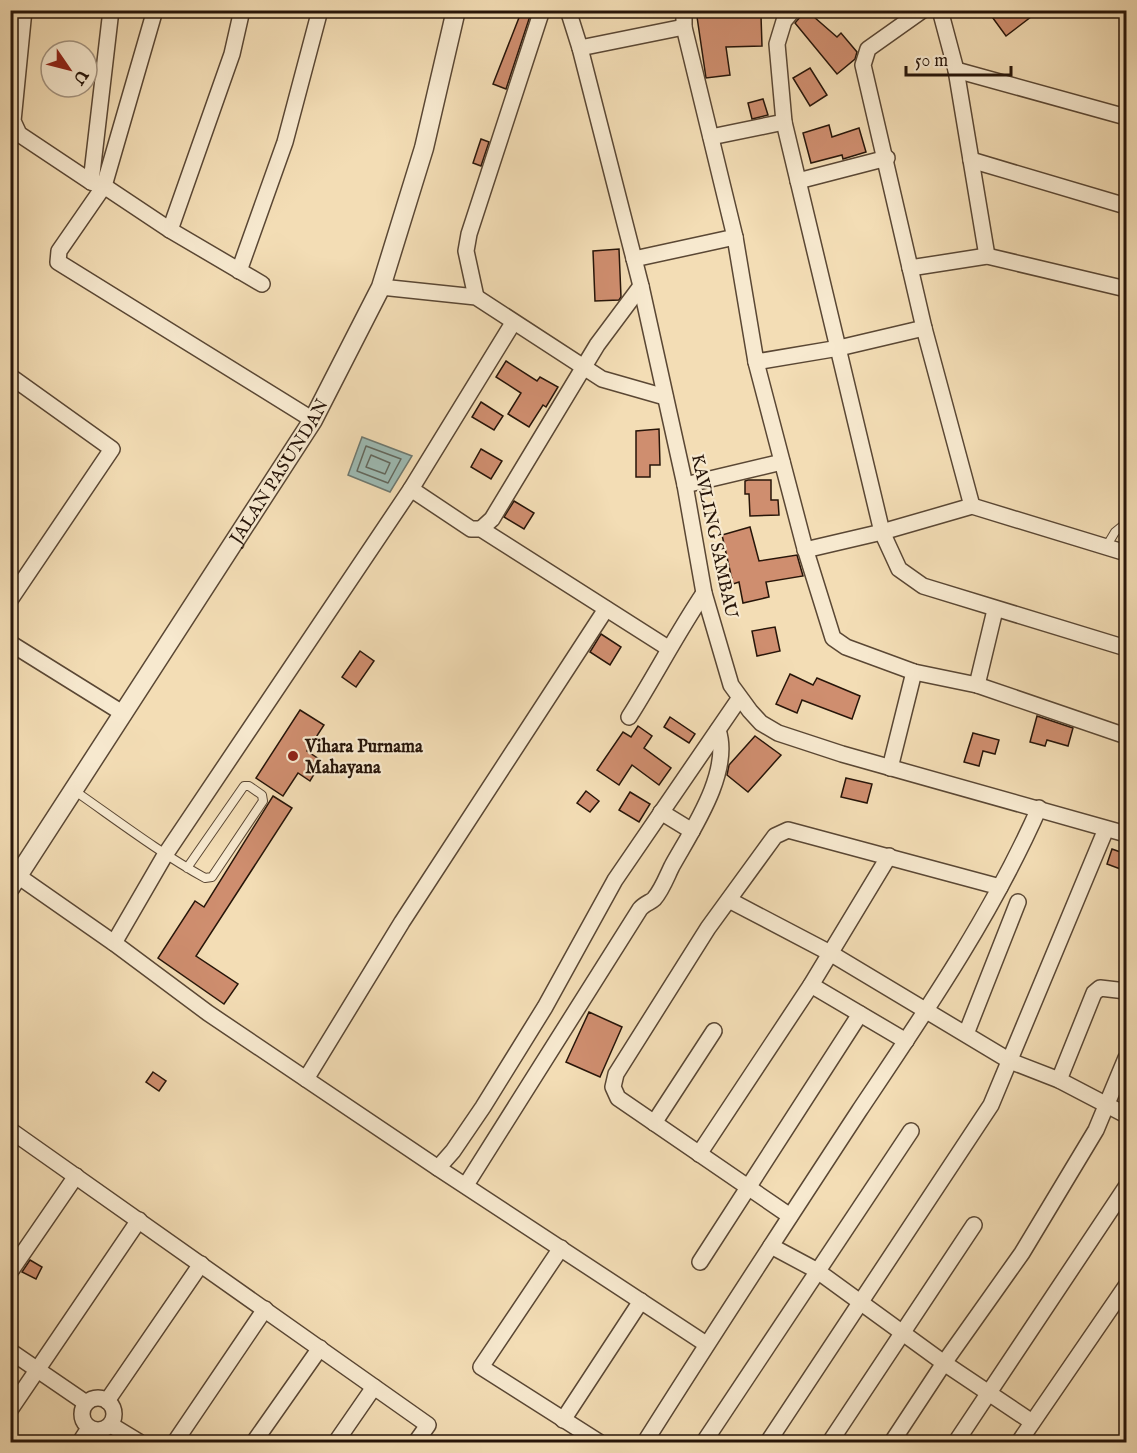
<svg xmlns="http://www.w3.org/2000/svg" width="1137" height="1453" viewBox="0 0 1137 1453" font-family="'IM FELL English',serif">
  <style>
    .water { fill: #9dbbb4; stroke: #6e7970; stroke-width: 1.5 }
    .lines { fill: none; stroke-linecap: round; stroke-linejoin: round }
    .shore { stroke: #62685e; stroke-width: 1.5 }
    .building { fill: #cf8e6f; stroke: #271509; stroke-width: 1.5 }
    .service-casing { stroke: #5a4734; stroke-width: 10 }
    .minor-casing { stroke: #5a4734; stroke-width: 18 }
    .tertiary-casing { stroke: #5a4734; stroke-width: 21 }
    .service { stroke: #f7e9cf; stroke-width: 8 }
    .minor { stroke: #f7e9cf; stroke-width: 15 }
    .tertiary { stroke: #f7e9cf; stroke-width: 18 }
    .poi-dot { fill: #8f2418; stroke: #f7e9cf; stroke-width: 2 }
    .labels { text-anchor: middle; stroke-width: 4.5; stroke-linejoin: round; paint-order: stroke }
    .street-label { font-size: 18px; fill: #271509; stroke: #f7e9cf }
    .poi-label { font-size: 18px; font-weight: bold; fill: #271509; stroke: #f7e9cf; text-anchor: start }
  </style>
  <rect width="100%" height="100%" fill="#f3ddb5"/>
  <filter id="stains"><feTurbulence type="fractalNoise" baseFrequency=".00333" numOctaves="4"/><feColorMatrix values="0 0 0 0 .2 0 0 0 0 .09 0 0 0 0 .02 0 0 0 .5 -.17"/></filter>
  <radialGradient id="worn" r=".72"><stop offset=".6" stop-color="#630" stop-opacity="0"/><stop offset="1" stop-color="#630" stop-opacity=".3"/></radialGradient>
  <!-- water -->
  <polygon class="water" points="362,437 412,456 390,492 348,475"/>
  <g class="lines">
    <!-- shore -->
    <g class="shore">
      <polygon points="366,446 401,459 388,483 357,471"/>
      <polygon points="371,455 390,463 385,474 366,467"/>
    </g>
  </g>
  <!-- building -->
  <g class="building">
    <polygon points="522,10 532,10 506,89 493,84"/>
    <polygon points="696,10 722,10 722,17 761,16 762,46 726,47 730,75 706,78"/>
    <polygon points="806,10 837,37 841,33 857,52 855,59 837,74 795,23"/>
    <polygon points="987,10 1040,10 1006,36"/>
    <polygon points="810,68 827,95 810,106 793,78"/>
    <polygon points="763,99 768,115 752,119 748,103"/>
    <polygon points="829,125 832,137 859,128 866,152 843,159 842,155 811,163 803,133"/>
    <polygon points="481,139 489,142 481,166 473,163"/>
    <polygon points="619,249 621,297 619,300 595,301 593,251"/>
    <polygon points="506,361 537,381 540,377 558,387 546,407 543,405 529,427 508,414 521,393 496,377"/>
    <polygon points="481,402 503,416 494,430 472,417"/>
    <polygon points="659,429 660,465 650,465 650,477 636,477 636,431"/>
    <polygon points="481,449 502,461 491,479 471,467"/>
    <polygon points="748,480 771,480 771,500 778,500 779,515 750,516 749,494 745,494 745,481"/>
    <polygon points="514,501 534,513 524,529 504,517"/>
    <polygon points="750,527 759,561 797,555 803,576 766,582 769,597 743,603 739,582 733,584 722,535"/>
    <polygon points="775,627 780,651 757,656 752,631"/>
    <polygon points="601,634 621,647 610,665 590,652"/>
    <polygon points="360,651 374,661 356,687 342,677"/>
    <polygon points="790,674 813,685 817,678 860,696 852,719 802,700 797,713 776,704"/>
    <polygon points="300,710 324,725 307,751 322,761 310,781 298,773 283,796 256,778"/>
    <polygon points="1037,716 1073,728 1068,746 1047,740 1045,746 1030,742"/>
    <polygon points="670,717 695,734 689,743 664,727"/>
    <polygon points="638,726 652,736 644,748 671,768 659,785 632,765 619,785 597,770 623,732 631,737"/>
    <polygon points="973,733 999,740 995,754 983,751 979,766 964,762"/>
    <polygon points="755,736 781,755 748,792 727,775 729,765"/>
    <polygon points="846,778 872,784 867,803 841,797"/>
    <polygon points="586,791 599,801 590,812 577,803"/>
    <polygon points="630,792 650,804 639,822 619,810"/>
    <polygon points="273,796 292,808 196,956 238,984 224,1004 158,958 195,901 204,907"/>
    <polygon points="1112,849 1126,854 1123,870 1107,864"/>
    <polygon points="589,1012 622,1027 600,1077 566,1062"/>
    <polygon points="153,1072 166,1081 159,1091 146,1082"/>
    <polygon points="30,1260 42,1267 36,1279 22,1272"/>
  </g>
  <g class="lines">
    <defs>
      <g id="service">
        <polyline points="1106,547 1115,532 1126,523"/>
        <path d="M75,791C118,821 160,853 205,878L212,877L263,801L262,795L249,786H244L187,868"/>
      </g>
      <g id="minor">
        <polyline points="24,10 13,121 19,134 91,182 104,186 170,230 262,284"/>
        <polyline points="155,10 104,186 59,251 58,262 313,420"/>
        <polyline points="568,10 580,48 641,286 685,485 704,593 731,685 750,711 761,723 778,733 842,754 1126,834"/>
        <polyline points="684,10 684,27 735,237 756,362 804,545 833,638 846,647 914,672 977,685 1126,736"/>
        <polyline points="793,10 784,21 777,44 784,122 882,532 899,569 923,586 1126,648"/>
        <polyline points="923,10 868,49 863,65 924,328 972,506"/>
        <polyline points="940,10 956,70 987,256"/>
        <polyline points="580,48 684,27"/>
        <polyline points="956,70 1126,117"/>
        <polyline points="711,137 784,122"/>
        <polyline points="971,160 1126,206"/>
        <polyline points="798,181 887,158"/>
        <polyline points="91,182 111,10"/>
        <polyline points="170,230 232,54 242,10"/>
        <polyline points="634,259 735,237"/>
        <polyline points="910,268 987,256 1126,289"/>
        <polyline points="239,271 285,142 320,10"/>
        <polyline points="381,287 476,297 602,379 665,397"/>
        <polyline points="476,297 466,251 469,234 542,10"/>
        <polyline points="756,362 839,348 924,328"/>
        <polyline points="10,376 112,449 10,600"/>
        <polyline points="685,485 782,462"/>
        <polyline points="411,489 471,529 481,529 668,648"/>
        <polyline points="481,529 492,519 597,345 641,286"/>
        <polyline points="805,550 882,532 972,506 1126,553"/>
        <polyline points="10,643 124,714"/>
        <polyline points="977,685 995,610"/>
        <path d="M629,717C655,676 677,633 704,593"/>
        <polyline points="890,768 914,672"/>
        <polyline points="661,812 692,831"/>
        <polyline points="18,876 114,943 208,1013 438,1168 706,1344"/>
        <polyline points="729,900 830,953 1010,1061 1059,1080 1126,1115"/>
        <polyline points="114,943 165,855 411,489 513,323"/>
        <polyline points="811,985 906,1041"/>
        <polyline points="966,1034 1018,902"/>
        <polyline points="306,1079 402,922 606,609"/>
        <polyline points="1059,1080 1094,993 1100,988 1126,991"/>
        <polyline points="654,1123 714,1031"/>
        <polyline points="10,1130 428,1425 416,1442"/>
        <polyline points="699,1154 811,985 889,856"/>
        <polyline points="438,1168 453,1151 483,1107 545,1007 615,880 739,699"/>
        <path d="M466,1185L640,909C644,904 651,902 654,899C662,890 667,876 672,866C692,830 732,772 718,730"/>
        <polyline points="790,1216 618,1098 613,1087 616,1074 708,928 775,836 788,830 1000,887"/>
        <polyline points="771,1246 816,1270 944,1363 1032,1422"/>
        <polyline points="561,1248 481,1367 599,1442"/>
        <polyline points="700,1262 860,1014"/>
        <polyline points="10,1272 76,1176"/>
        <polyline points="10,1351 86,1403"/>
        <circle cx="98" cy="1414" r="16"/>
        <polyline points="107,1401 201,1264"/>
        <polyline points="10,1410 139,1220"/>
        <polyline points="563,1420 641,1301"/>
        <polyline points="111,1425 139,1442"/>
        <polyline points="80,1442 89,1428"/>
        <polyline points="175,1442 265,1309"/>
        <polyline points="254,1442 320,1348"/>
        <polyline points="336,1442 374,1387"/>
        <path d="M645,1442C715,1331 787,1221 859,1111C924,1014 992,915 1039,808"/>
        <polyline points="704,1442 911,1131"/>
        <polyline points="768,1442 991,1105 1106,829"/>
        <polyline points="830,1442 974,1225"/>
        <polyline points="892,1442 944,1363 1022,1253 1096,1130 1126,1058"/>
        <polyline points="956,1442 1126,1187"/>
        <polyline points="1019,1442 1126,1286"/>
      </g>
      <g id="tertiary">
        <path id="s1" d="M10,888L313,420L381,287L424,148L456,10"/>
      </g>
    </defs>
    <!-- service casing -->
    <use href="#service" class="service-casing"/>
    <!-- minor casing -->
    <use href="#minor" class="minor-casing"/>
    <!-- tertiary casing -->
    <use href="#tertiary" class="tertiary-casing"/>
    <!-- service -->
    <use href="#service" class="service"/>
    <!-- minor -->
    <use href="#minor" class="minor"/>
    <!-- tertiary -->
    <use href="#tertiary" class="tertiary"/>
  </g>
  <!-- markers -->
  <circle class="poi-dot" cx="293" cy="756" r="6"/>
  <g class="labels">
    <!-- street labels -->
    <g class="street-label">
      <text dy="6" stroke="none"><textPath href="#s1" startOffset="496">JALAN PASUNDAN</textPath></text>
      <text transform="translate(715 536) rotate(78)" y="6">KAVLING SAMBAU</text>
    </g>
    <!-- poi labels -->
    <g class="poi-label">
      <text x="305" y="752">Vihara Purnama<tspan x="305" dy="21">Mahayana</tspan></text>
    </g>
  </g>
  <!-- margin -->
  <rect width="1137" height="1453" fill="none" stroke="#f3ddb5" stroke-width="36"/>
  <rect x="12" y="12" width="1113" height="1429" fill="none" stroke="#271509" stroke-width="3"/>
  <rect x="18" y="18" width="1101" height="1417" fill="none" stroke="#271509" stroke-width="1.5"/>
  <!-- north arrow -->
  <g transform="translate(69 69) rotate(125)"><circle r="28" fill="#f7e9cf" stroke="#a49480" stroke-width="1.5"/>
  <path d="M0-4.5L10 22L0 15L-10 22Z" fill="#8f2418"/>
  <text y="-9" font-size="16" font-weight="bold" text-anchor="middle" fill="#271509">U</text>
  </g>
  <!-- scale -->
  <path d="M906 66v9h105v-9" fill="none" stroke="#271509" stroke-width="3"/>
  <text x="915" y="66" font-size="18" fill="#271509" stroke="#f7e9cf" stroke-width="4.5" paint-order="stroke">50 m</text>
  <rect width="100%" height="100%" filter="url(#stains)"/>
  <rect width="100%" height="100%" fill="url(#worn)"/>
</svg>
